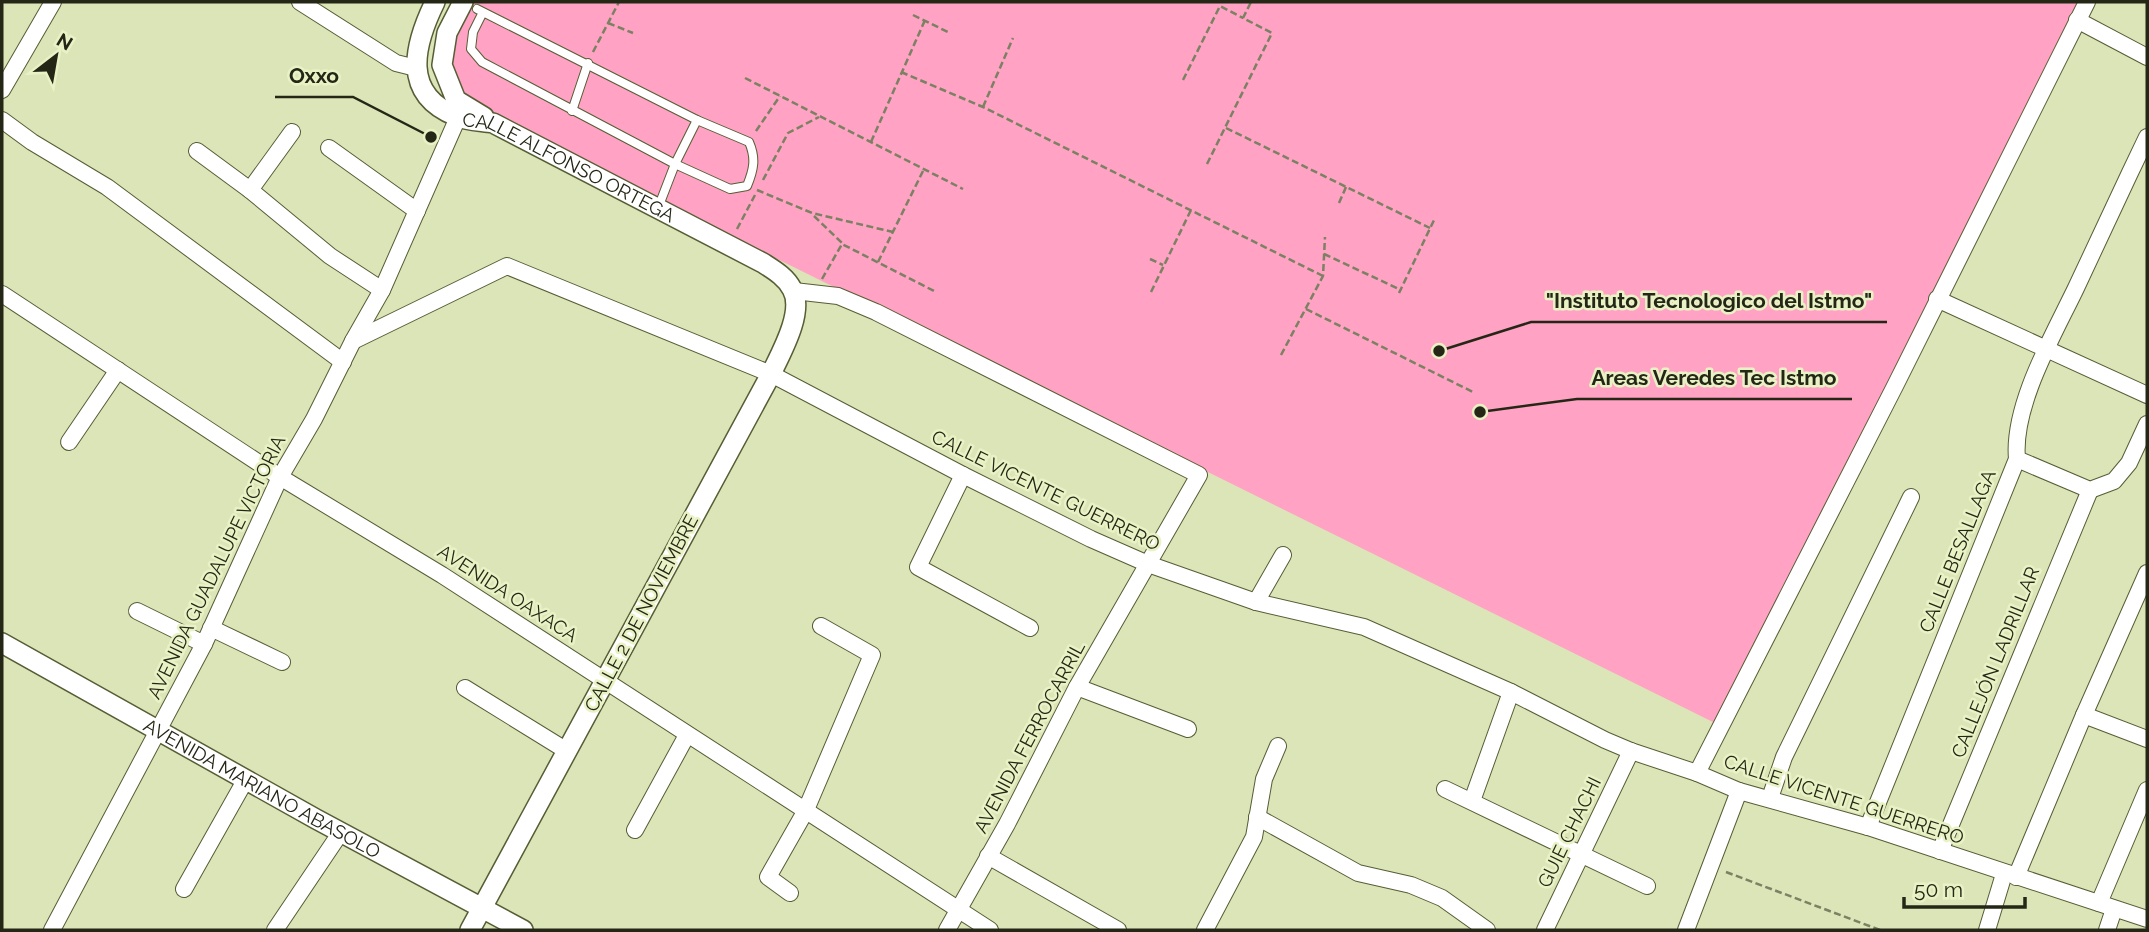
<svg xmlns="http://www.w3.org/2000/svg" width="2149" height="932" viewBox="0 0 2149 932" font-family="Raleway,sans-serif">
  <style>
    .green { fill: #ffa2c3 }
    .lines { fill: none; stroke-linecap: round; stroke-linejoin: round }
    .service-casing { stroke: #565d35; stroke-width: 10 }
    .minor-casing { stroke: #565d35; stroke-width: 18 }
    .tertiary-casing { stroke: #565d35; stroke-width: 22 }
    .path { stroke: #7b8163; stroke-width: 2.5; stroke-dasharray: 7 3.5; stroke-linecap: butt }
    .service { stroke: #fff; stroke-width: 8 }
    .minor { stroke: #fff; stroke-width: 16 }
    .tertiary { stroke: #fff; stroke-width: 19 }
    .labels { text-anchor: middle; stroke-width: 5; stroke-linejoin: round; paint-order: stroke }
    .street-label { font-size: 19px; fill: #242716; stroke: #e9f2c5 }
    .leader { fill: none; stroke: #242716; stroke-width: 2.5 }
    .callout-dot { fill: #242716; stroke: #e9f2c5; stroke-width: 2.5 }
    .callout-label { font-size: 21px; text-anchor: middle; font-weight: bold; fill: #242716; stroke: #e9f2c5; stroke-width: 5; stroke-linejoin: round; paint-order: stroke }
  </style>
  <rect width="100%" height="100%" fill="#dbe5b8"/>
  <!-- green -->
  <polygon class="green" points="463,2 2085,2 1715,723 456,100 447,33"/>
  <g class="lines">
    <defs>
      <g id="service">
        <path d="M477,9L697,120L749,142C756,158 754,169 747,186L730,189L675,164L482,62L471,49L473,32L483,12"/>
        <polyline points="572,111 588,63"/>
        <polyline points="658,208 675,164 697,120"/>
      </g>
      <g id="minor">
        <polyline points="300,2 396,63 416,68"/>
        <polyline points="2077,20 2147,57"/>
        <polyline points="2,90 53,2"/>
        <polyline points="2,120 32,142 107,187 343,362"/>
        <polyline points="329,148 417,211"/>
        <polyline points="197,151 250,190 330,256 382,290"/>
        <polyline points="250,190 292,132"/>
        <polyline points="794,291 838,296 876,312 1199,475 1077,687 1007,824 947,930"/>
        <polyline points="2,294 280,477 442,575 990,930"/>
        <polyline points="1937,299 2147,395"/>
        <polyline points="353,341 507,266 771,374 963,475 1091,539 1148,564 1256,602 1364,627 1511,692 1605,740 1631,751 1697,773 1739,791 1868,827 2147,919"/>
        <polyline points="69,442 118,370"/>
        <polyline points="2017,459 2090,490 2114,481 2129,463 2147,424"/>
        <polyline points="963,475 918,567 1030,628"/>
        <polyline points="1256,602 1283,555"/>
        <polyline points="137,611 204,644"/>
        <polyline points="211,628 282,662"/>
        <polyline points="1077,687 1188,729"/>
        <polyline points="465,688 567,751"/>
        <polyline points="2084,715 2147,739"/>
        <polyline points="1697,773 1895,386 2087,2"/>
        <polyline points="1445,789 1647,886"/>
        <polyline points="1770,798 1784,757 1911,497"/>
        <polyline points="1472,801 1511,692"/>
        <polyline points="1257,817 1358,873 1411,885 1442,898 1487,930"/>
        <path d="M1868,827L2017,459C2012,406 2053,336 2076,288C2100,237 2123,187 2147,137"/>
        <polyline points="635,830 687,735"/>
        <polyline points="1940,851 2090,490"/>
        <polyline points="988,856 1118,930"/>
        <polyline points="2016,877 2084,715 2147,573"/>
        <polyline points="184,889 246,779"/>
        <polyline points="790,893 768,877 805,812 872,655 821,626"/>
        <polyline points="2099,903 2147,790"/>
        <polyline points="52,930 204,644 280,477 314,419 353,341 382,290 463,106"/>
        <polyline points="275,930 341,832"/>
        <polyline points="1205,930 1254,837 1264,779 1278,746"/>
        <polyline points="1545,930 1631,751"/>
        <polyline points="1686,930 1739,791"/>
        <polyline points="1987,930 2004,874"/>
        <polyline points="2107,930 2114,909"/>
      </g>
      <g id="tertiary">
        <path id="s1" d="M435,2C414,45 401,94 456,116C467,121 481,121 493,123L763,263C774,270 786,277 792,289C805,311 781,353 771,374L470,930"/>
        <polyline points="463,2 447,33 442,65 456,100 484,117"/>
        <path id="s2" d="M2,643L316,819L523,930"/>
      </g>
    </defs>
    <!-- service casing -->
    <use href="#service" class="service-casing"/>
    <!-- minor casing -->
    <use href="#minor" class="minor-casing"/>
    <!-- tertiary casing -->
    <use href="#tertiary" class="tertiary-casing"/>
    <!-- path -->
    <g class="path">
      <polyline points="913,15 950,33"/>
      <polyline points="608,23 633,33"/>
      <polyline points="593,52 619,2"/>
      <polyline points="901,72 983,107 1323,276"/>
      <polyline points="745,78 963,189"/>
      <polyline points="1183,80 1220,6 1243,18"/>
      <polyline points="983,107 1013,38"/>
      <polyline points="1226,128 1430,228"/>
      <polyline points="756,131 780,96"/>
      <polyline points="871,142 925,20"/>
      <polyline points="1207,164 1272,33 1243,18 1251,2"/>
      <polyline points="763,180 788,133 819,117"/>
      <polyline points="757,190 812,213 893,232"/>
      <polyline points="1339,203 1346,187"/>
      <polyline points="814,216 842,243"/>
      <polyline points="737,229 755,195"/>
      <polyline points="1324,254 1401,290"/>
      <polyline points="1150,259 1163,265"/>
      <polyline points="878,262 924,169"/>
      <polyline points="822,279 842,244 934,291"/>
      <polyline points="1151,292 1191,210"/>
      <polyline points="1399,293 1435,218"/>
      <polyline points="1306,309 1473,392"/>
      <polyline points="1281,355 1323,276 1325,237"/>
      <polyline points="1726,872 1880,930"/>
    </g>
    <!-- service -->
    <use href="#service" class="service"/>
    <!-- minor -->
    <use href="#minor" class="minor"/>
    <!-- tertiary -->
    <use href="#tertiary" class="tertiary"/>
  </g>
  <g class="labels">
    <!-- street labels -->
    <g class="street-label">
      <text dy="7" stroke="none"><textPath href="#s1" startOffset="259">CALLE ALFONSO ORTEGA</textPath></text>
      <text transform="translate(1046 490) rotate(26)" y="7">CALLE VICENTE GUERRERO</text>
      <text transform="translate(1957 551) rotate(-68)" y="7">CALLE BESALLAGA</text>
      <text transform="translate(216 567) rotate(-64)" y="7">AVENIDA GUADALUPE VICTORIA</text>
      <text transform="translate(508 593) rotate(33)" y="7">AVENIDA OAXACA</text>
      <text transform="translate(641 613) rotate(-62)" y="7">CALLE 2 DE NOVIEMBRE</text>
      <text transform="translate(1995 662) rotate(-68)" y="7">CALLEJÓN LADRILLAR</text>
      <text transform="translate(1029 737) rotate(-62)" y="7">AVENIDA FERROCARRIL</text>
      <text dy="7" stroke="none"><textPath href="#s2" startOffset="298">AVENIDA MARIANO ABASOLO</textPath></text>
      <text transform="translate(1844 799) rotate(18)" y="7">CALLE VICENTE GUERRERO</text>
      <text transform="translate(1569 832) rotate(-64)" y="7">GUIE CHACHI</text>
    </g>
  </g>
  <!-- callouts -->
  <path class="leader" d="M431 137L353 97H275M1439 351L1531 322H1887M1480 412L1577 399H1852"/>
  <g class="callout-dot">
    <circle cx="431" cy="137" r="7"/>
    <circle cx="1439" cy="351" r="7"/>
    <circle cx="1480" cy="412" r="7"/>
  </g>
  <g class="callout-label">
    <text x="314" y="83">Oxxo</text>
    <text x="1709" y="308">"Instituto Tecnologico del Istmo"</text>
    <text x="1714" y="385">Areas Veredes Tec Istmo</text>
  </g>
  <!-- border -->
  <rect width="2149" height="932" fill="none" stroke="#242716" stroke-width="7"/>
  <!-- north arrow -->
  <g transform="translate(56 56) rotate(31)" stroke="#e9f2c5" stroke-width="5" paint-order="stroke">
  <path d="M0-5L12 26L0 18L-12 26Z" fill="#242716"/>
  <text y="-10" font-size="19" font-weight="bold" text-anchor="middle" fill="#242716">N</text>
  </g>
  <!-- scale -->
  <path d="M1904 897v10h121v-10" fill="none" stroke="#242716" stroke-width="3.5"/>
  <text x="1914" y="897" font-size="21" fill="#242716" stroke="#e9f2c5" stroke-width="5" paint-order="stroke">50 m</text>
</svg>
